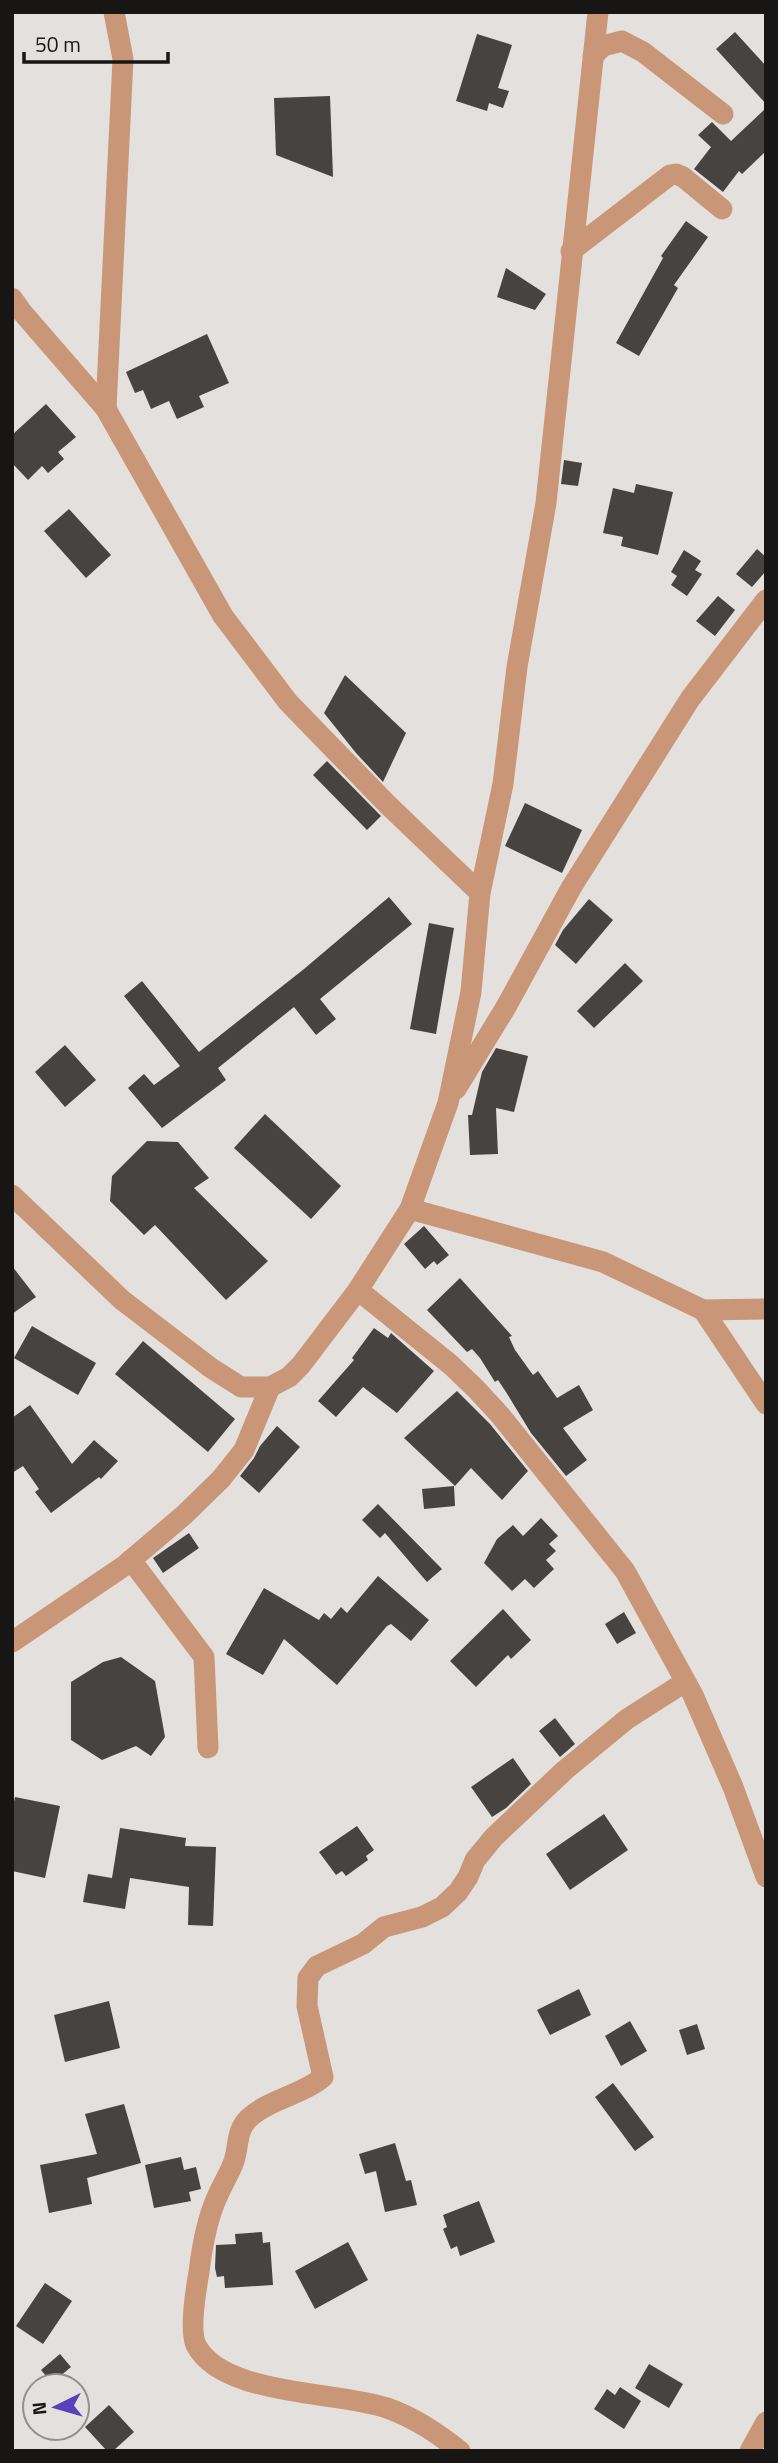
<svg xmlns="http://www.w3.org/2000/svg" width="778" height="2463" viewBox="0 0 778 2463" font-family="'Titillium Web',sans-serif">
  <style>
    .building { fill: #464341 }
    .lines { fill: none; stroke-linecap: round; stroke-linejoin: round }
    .minor { stroke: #c99777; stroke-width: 21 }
  </style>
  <rect width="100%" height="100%" fill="#e4e0de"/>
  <!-- building -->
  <g class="building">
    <polygon points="735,32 766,66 766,104 716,49"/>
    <polygon points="477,34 512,45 498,88 509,91 503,108 489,103 487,111 456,101"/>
    <polygon points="330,96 333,177 276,155 274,98"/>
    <polygon points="766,108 766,151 742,174 739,171 723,192 694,169 711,147 698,135 712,122 731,141"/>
    <polygon points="686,221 708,237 674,285 678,288 639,356 616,343 663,258 661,256"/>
    <polygon points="506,268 546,294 535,310 497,297"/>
    <polygon points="207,334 229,383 199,396 204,407 177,419 169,401 151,409 143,390 135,393 126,372"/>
    <polygon points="46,404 76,437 58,452 64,459 48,473 42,466 28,480 12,463 12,435"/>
    <polygon points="564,460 582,463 578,486 561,484"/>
    <polygon points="636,484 673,492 658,555 621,546 623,537 603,533 613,488 634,493"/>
    <polygon points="69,509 111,555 86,578 44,531"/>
    <polygon points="757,549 766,557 766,571 752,587 736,574"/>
    <polygon points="684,550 701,561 695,570 702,574 687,596 671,585 677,576 671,572"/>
    <polygon points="718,596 735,610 715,636 696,621"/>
    <polygon points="345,675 406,733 383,782 356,753 324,713"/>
    <polygon points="327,761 381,816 367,830 313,775"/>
    <polygon points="525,803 582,830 562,873 505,846"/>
    <polygon points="389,897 412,924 320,999 336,1019 316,1035 294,1007 218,1068 226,1080 162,1128 128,1088 144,1074 154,1085 180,1066 124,996 142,981 199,1052 304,969"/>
    <polygon points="589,899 613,920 576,964 555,945 563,930"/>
    <polygon points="429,923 454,928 436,1034 410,1029"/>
    <polygon points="625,963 643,981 594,1028 577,1011"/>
    <polygon points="65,1045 96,1080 65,1107 35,1072"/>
    <polygon points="496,1048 528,1056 514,1112 496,1108 498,1154 470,1155 468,1115 472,1115 482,1072"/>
    <polygon points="265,1114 341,1186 311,1219 234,1148"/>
    <polygon points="147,1141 178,1142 209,1178 194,1188 268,1261 226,1300 155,1225 144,1235 110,1201 112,1176"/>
    <polygon points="424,1226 449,1255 437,1265 434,1261 425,1269 404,1244"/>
    <polygon points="12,1266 36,1297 12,1314"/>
    <polygon points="460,1278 512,1336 509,1337 515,1350 533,1375 538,1371 557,1398 579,1385 593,1410 563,1428 587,1460 566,1476 531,1433 506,1392 498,1380 495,1382 480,1358 472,1349 467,1352 427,1310"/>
    <polygon points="32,1326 96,1363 78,1395 14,1358"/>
    <polygon points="374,1328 388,1338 391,1333 434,1371 397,1413 363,1387 336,1417 318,1401 354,1360 352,1358"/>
    <polygon points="143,1341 235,1419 208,1452 115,1374"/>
    <polygon points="457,1391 490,1424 528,1471 502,1500 471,1468 455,1486 404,1438"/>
    <polygon points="30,1405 72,1464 94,1440 118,1461 101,1479 99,1477 51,1513 35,1492 39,1489 23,1466 12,1473 12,1418"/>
    <polygon points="277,1426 300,1447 259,1493 240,1476 254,1458 260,1446"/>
    <polygon points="454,1486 455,1506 424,1509 422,1489"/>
    <polygon points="378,1504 442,1569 427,1582 385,1533 380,1538 362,1520"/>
    <polygon points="541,1518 558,1536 549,1544 556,1551 546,1560 554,1569 534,1588 525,1579 512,1591 484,1563 497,1539 513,1525 523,1536"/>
    <polygon points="189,1533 199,1548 163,1573 153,1558"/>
    <polygon points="378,1576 429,1620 411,1641 391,1624 387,1626 337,1685 284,1639 263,1675 226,1654 264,1588 319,1620 324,1613 331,1619 341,1607 347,1613"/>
    <polygon points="503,1609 531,1640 511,1659 508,1655 476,1687 450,1661"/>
    <polygon points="624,1612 636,1633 617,1644 605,1624"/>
    <polygon points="121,1657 155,1681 165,1737 151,1756 136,1746 102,1760 71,1740 71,1682 103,1662"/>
    <polygon points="555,1718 575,1744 560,1757 539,1731"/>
    <polygon points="513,1758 531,1784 506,1808 492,1817 471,1787"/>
    <polygon points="15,1797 60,1806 45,1878 12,1871 12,1811"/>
    <polygon points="604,1814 628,1850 570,1890 546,1854"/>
    <polygon points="357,1826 374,1850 366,1856 368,1860 346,1876 342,1871 336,1875 319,1852"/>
    <polygon points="120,1828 186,1838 185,1846 216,1847 213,1926 188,1925 189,1887 130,1878 125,1909 83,1902 88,1874 112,1878"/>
    <polygon points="579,1989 591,2015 550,2035 537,2010"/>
    <polygon points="109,2001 120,2048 65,2062 54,2015"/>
    <polygon points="630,2021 647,2051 621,2066 605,2036"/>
    <polygon points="697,2024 705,2049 687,2055 679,2030"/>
    <polygon points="613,2083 654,2137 635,2151 595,2097"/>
    <polygon points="124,2104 141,2163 87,2178 92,2204 49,2213 40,2165 97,2154 85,2114"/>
    <polygon points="395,2143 406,2181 411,2180 417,2205 385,2212 376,2171 365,2174 359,2154"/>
    <polygon points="181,2157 184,2170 196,2167 201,2189 189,2192 191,2201 154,2208 145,2165"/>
    <polygon points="479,2201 495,2242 460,2256 457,2246 451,2249 443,2229 447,2227 443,2215"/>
    <polygon points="262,2232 263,2243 270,2242 273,2285 225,2288 224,2276 217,2277 215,2268 216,2245 236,2244 235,2234"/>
    <polygon points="348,2242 368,2280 315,2309 295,2271"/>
    <polygon points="45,2283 72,2301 43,2344 16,2326"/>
    <polygon points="60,2354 71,2367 52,2383 41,2370"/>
    <polygon points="649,2364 683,2384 669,2408 635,2388"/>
    <polygon points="620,2387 641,2401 624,2429 594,2409 607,2389 615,2395"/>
    <polygon points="109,2405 134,2432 113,2451 107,2451 85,2427"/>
  </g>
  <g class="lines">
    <!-- minor -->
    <g class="minor">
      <polyline points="593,56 603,46 622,41 643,52 723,114"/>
      <polyline points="571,251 670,175 676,174 683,177 722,209"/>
      <polyline points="12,298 22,312 106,409 223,616 288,702 387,804 480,893"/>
      <polyline points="106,409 123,59 114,12"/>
      <polyline points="456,1089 506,1007 571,888 690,699 766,600"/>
      <polyline points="12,1195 122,1300 211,1368 241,1387 270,1387 289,1377 301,1365 358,1290 410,1209 448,1103 471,992 480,893 503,784 517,667 546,503 598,12"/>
      <polyline points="410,1209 603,1262 703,1310 766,1309"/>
      <polyline points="358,1290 451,1365 476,1389 500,1415 625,1571 693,1695 733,1787 766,1877"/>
      <polyline points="703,1310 766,1404"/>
      <polyline points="131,1560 204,1657 208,1748"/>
      <polyline points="12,1642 124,1566 184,1515 221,1479 244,1450 270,1387"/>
      <path d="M460,2451C437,2433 415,2418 387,2408C337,2391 222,2396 196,2345C189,2330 196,2289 199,2272C202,2247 207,2218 218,2195C223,2183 230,2173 234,2161C239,2146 236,2130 249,2118C268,2100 304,2094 323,2077L307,2006L308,1978L317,1966L363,1944L384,1927L422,1917L442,1907L458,1892L468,1877L475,1860L494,1837L565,1770L627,1719L685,1682"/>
      <polyline points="750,2451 766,2422"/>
    </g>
  </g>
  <!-- border -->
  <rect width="778" height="2463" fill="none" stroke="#171615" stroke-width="28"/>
  <!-- north arrow -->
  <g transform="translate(56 2407) rotate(265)"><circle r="33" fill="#e4e0de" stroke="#928f8e" stroke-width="2"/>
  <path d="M0-5L12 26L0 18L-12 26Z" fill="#5643bb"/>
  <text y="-10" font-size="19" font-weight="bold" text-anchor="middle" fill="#171615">N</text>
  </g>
  <!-- scale -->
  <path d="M24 52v10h144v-10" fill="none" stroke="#171615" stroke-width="3.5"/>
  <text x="35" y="52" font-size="21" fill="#171615" stroke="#e4e0de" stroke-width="5" paint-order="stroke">50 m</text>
</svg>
